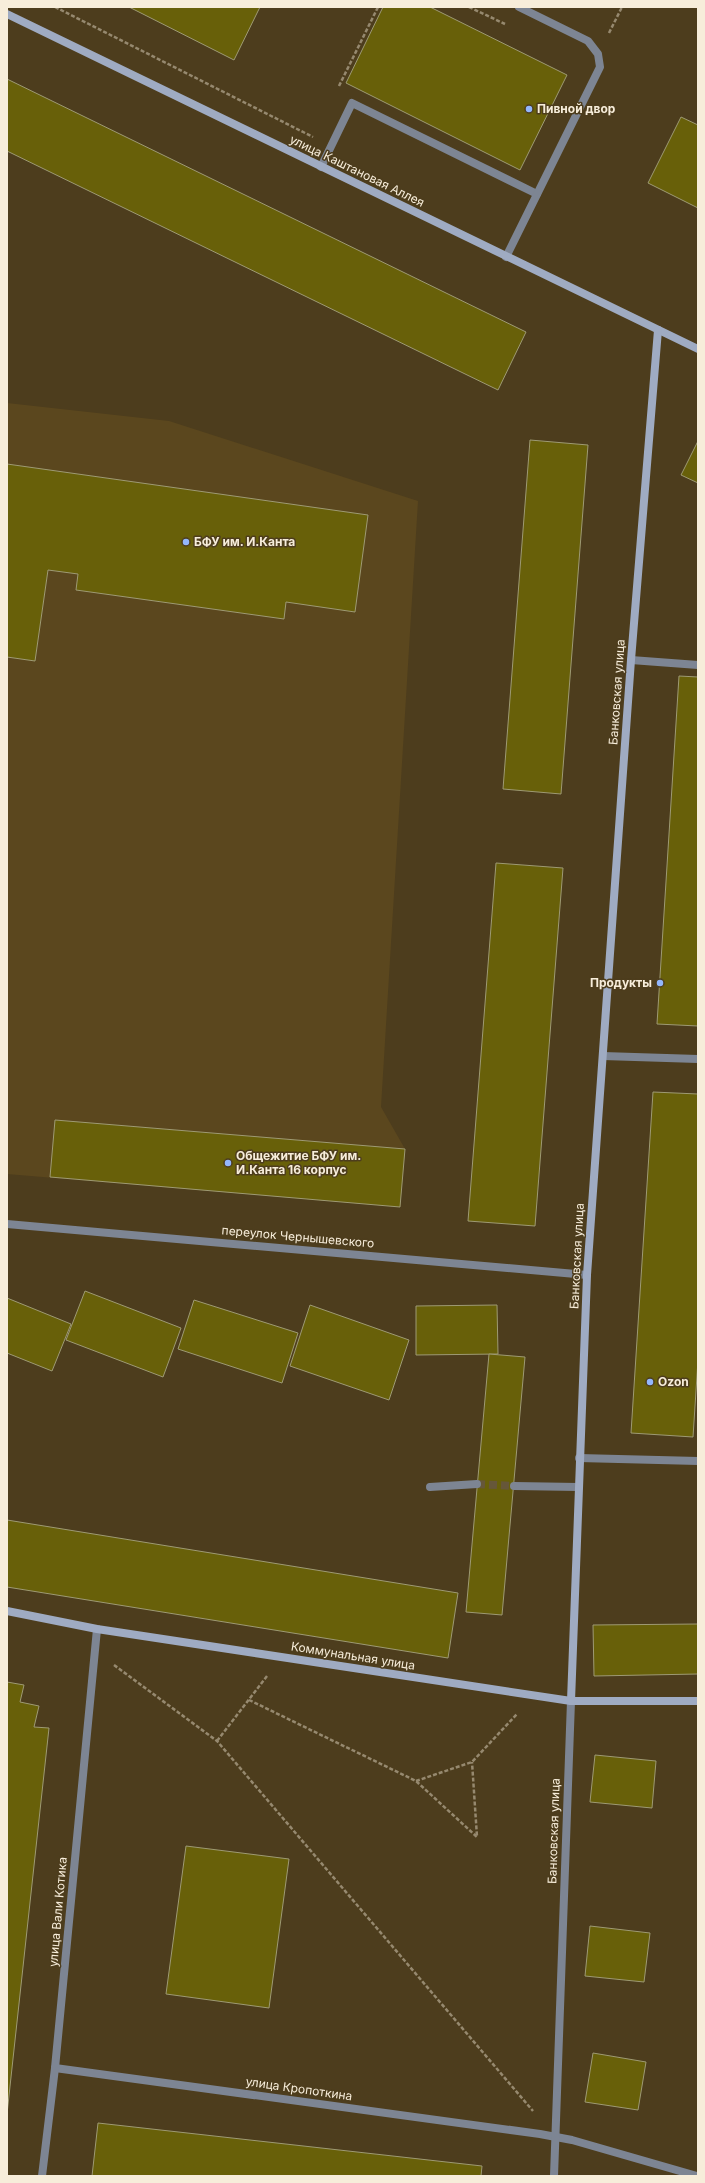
<svg xmlns="http://www.w3.org/2000/svg" width="705" height="2183" viewBox="0 0 705 2183" font-family="Inter,sans-serif">
  <style>
    .built { fill: #5b471e }
    .building { fill: #686009; stroke: #9e9a74 }
    .lines { fill: none; stroke-linecap: round; stroke-linejoin: round }
    .street-tunnel { stroke: #665739; stroke-width: 8; stroke-dasharray: 8 4; stroke-linecap: butt }
    .path { stroke: #96896f; stroke-width: 2.5; stroke-dasharray: 4 2; stroke-linecap: butt }
    .lane { stroke: #7d8593; stroke-width: 8 }
    .street { stroke: #7d8593; stroke-width: 8 }
    .secondary { stroke: #9fabc2; stroke-width: 8 }
    .poi-dot { fill: #93b7fd; stroke: #4d3d1d; stroke-width: 1.5 }
    .labels { text-anchor: middle; stroke-width: 3; stroke-linejoin: round; paint-order: stroke }
    .poi-label { font-size: 12px; font-weight: bold; fill: #f7edda; stroke: #4d3d1d; text-anchor: start }
    .street-label { font-size: 12px; fill: #f7edda; stroke: #4d3d1d }
  </style>
  <rect width="100%" height="100%" fill="#4d3d1d"/>
  <!-- built -->
  <polygon class="built" points="7,403 169,421 418,501 381,1107 405,1149 400,1207 7,1174"/>
  <!-- building -->
  <g class="building">
    <polygon points="129,7 260,7 234,60"/>
    <polygon points="383,7 430,7 567,75 520,170 346,83"/>
    <polygon points="7,79 526,332 498,390 7,151"/>
    <polygon points="681,117 698,125 698,208 648,183"/>
    <polygon points="530,440 588,445 561,794 503,789"/>
    <polygon points="698,441 698,483 681,475"/>
    <polygon points="7,464 368,515 355,612 286,602 284,619 76,590 78,574 48,570 35,661 7,657"/>
    <polygon points="679,676 698,677 698,1026 657,1024"/>
    <polygon points="496,863 563,868 535,1226 468,1221"/>
    <polygon points="653,1092 698,1094 698,1360 693,1437 631,1433"/>
    <polygon points="55,1120 405,1149 400,1207 50,1177"/>
    <polygon points="85,1291 181,1328 163,1377 66,1340"/>
    <polygon points="7,1298 71,1324 52,1371 7,1353"/>
    <polygon points="194,1300 298,1333 282,1383 178,1349"/>
    <polygon points="310,1305 409,1340 389,1400 290,1366"/>
    <polygon points="497,1305 498,1354 416,1355 416,1306"/>
    <polygon points="489,1354 525,1357 502,1615 466,1612"/>
    <polygon points="7,1520 458,1593 448,1658 7,1587"/>
    <polygon points="698,1624 698,1674 594,1676 593,1625"/>
    <polygon points="7,1682 24,1685 20,1702 39,1706 34,1727 49,1728 7,2114"/>
    <polygon points="595,1755 656,1761 652,1808 590,1802"/>
    <polygon points="186,1846 289,1859 269,2008 166,1994"/>
    <polygon points="590,1926 650,1933 644,1982 585,1976"/>
    <polygon points="593,2053 646,2062 638,2110 585,2102"/>
    <polygon points="98,2123 482,2166 481,2176 92,2176"/>
  </g>
  <g class="lines">
    <!-- street-tunnel -->
    <polyline class="street-tunnel" points="477,1484 514,1486"/>
    <!-- path -->
    <g class="path">
      <polyline points="55,7 313,137"/>
      <polyline points="469,7 505,24"/>
      <polyline points="609,33 622,7"/>
      <polyline points="339,86 378,7"/>
      <polyline points="114,1665 217,1741 533,2111"/>
      <polyline points="249,1700 416,1781 477,1837 472,1762"/>
      <polyline points="217,1741 267,1676"/>
      <polyline points="416,1781 472,1762 517,1714"/>
    </g>
    <!-- lane -->
    <g class="lane">
      <polyline points="321,167 352,103 537,194"/>
      <polyline points="506,257 600,67 598,54 588,41 519,7"/>
      <polyline points="579,1458 698,1461"/>
    </g>
    <!-- street -->
    <g class="street">
      <polyline points="631,660 698,665"/>
      <polyline points="603,1056 698,1059"/>
      <polyline points="7,1224 587,1275"/>
      <polyline points="514,1486 578,1487"/>
      <polyline points="430,1487 477,1484"/>
      <polyline points="55,2068 540,2134 572,2140 697,2176"/>
      <polyline points="42,2176 55,2068 97,1629"/>
      <polyline points="554,2176 571,1701"/>
    </g>
    <!-- secondary -->
    <g class="secondary">
      <polyline points="7,14 698,349"/>
      <polyline points="7,1611 97,1629 571,1701 698,1701"/>
      <polyline points="571,1701 587,1275 631,660 658,330"/>
    </g>
  </g>
  <!-- markers -->
  <g class="poi-dot">
    <circle cx="529" cy="109" r="4"/>
    <circle cx="186" cy="542" r="4"/>
    <circle cx="660" cy="983" r="4"/>
    <circle cx="228" cy="1163" r="4"/>
    <circle cx="650" cy="1382" r="4"/>
  </g>
  <g class="labels">
    <!-- poi labels -->
    <g class="poi-label">
      <text x="537" y="113">Пивной двор</text>
      <text x="194" y="546">БФУ им. И.Канта</text>
      <text x="652" y="987" text-anchor="end">Продукты</text>
      <text x="236" y="1160">Общежитие БФУ им.<tspan x="236" dy="14">И.Канта 16 корпус</tspan></text>
      <text x="658" y="1386">Ozon</text>
    </g>
    <!-- street labels -->
    <g class="street-label">
      <text transform="translate(357 171) rotate(26)" y="4">улица Каштановая Аллея</text>
      <text transform="translate(617 692) rotate(-86)" y="4">Банковская улица</text>
      <text transform="translate(298 1237) rotate(5)" y="4">переулок Чернышевского</text>
      <text transform="translate(577 1256) rotate(-87)" y="4">Банковская улица</text>
      <text transform="translate(353 1656) rotate(9)" y="4">Коммунальная улица</text>
      <text transform="translate(554 1831) rotate(-88)" y="4">Банковская улица</text>
      <text transform="translate(58 1912) rotate(-85)" y="4">улица Вали Котика</text>
      <text transform="translate(299 2089) rotate(8)" y="4">улица Кропоткина</text>
    </g>
  </g>
  <!-- border -->
  <rect width="705" height="2183" fill="none" stroke="#f7edda" stroke-width="16"/>
</svg>
